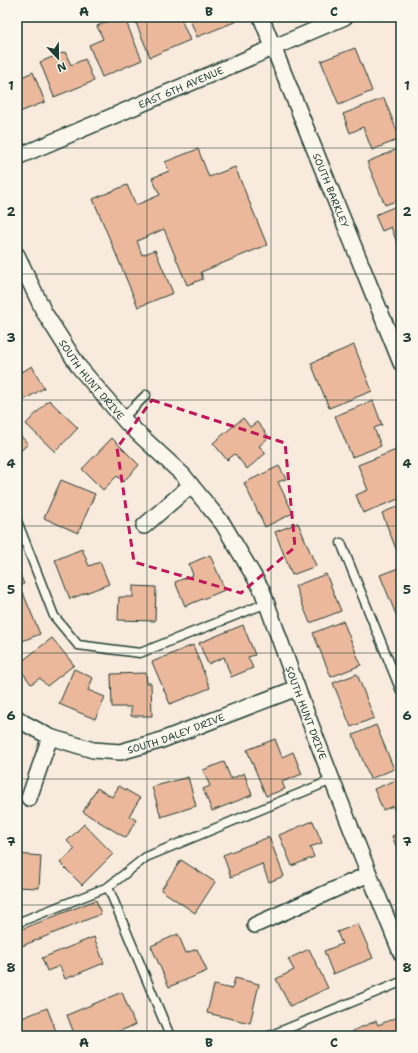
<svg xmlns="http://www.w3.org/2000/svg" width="418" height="1053" viewBox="0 0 418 1053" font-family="'Shantell Sans',sans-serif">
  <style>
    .building { fill: #ebb89c; stroke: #1f3d34 }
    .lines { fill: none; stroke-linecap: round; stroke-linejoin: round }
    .lane-casing { stroke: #1f3d34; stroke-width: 11 }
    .street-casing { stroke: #1f3d34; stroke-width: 18 }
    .lane { stroke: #fbf7ec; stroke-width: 8 }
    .street { stroke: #fbf7ec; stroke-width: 15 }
    .marked { fill: none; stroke: #c2185b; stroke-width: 3; stroke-dasharray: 8 5; stroke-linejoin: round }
    .grid { fill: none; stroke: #1f3d34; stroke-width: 1; stroke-opacity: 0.55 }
    .labels { text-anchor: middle; stroke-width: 3; stroke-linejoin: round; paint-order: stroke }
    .street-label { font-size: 10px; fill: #1f3d34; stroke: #fbf7ec }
    .neatline { fill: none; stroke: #1f3d34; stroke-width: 1.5 }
    .grid-label { font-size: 13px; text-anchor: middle; font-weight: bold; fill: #1f3d34 }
  </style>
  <rect width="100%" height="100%" fill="#f8eadc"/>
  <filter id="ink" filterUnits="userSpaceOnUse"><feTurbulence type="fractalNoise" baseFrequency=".025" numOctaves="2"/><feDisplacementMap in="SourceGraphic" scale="8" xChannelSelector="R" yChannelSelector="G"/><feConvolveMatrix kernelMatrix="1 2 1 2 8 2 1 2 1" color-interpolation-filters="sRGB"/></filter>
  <g filter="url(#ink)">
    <!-- building -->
    <g class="building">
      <polygon points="119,17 124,17 142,60 102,77 89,45 103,39 97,26"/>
      <polygon points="151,17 180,17 190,40 150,57 136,23"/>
      <polygon points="189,17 235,17 237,21 197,37"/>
      <polygon points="355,48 372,91 339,105 321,61"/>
      <polygon points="65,52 71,65 85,59 94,81 54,97 40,62"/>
      <polygon points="33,72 45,102 17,113 17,79"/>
      <polygon points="384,98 400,139 372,150 363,127 350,133 343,114"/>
      <polygon points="198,149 209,177 235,167 267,245 201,272 203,279 187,285 164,229 137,241 142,255 155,250 173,293 138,307 93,199 127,185 136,205 160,195 152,178 169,171 165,162"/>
      <polygon points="398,149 401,155 401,199 385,205 367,162"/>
      <polygon points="401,204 401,253 391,227 382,231 375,215"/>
      <polygon points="354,345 372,391 329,408 311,363"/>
      <polygon points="17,364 22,372 32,366 44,388 17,404"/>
      <polygon points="49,400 78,428 55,452 26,424"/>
      <polygon points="373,401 382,425 374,428 381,446 352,457 335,416"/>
      <polygon points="243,418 250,427 257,422 269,437 259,446 266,453 247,469 235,454 227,460 213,443"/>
      <polygon points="17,432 28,444 17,454"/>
      <polygon points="112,438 139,465 123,482 117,476 103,490 82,469"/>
      <polygon points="396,450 401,462 401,498 363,513 356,495 368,490 358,465"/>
      <polygon points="279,466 286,479 278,482 293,513 265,527 244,483"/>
      <polygon points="61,480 95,494 78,533 44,518"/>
      <polygon points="401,505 401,558 400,559 382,513"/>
      <polygon points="298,523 316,566 292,575 275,532"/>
      <polygon points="82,549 89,566 100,562 109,584 70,599 55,560"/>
      <polygon points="210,555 225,590 185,606 175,582 193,575 189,564"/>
      <polygon points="401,567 401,616 397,617 380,575"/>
      <polygon points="17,568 24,584 17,587"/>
      <polygon points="326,574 341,611 310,623 295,586"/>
      <polygon points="133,586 156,587 155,621 118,620 119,597 133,597"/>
      <polygon points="23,593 40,634 17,643 17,596"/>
      <polygon points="343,621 361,665 331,677 313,633"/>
      <polygon points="243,625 255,655 248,657 253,668 231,677 224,657 208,664 199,643"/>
      <polygon points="52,638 74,665 47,686 40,678 31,684 17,665"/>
      <polygon points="193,645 210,688 170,704 152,662"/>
      <polygon points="74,669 93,678 88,690 105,697 95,719 59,704"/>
      <polygon points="146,673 147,683 151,683 152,716 131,716 131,707 112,707 111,674"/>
      <polygon points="357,674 374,718 351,727 333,683"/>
      <polygon points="376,725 394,769 370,779 353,735"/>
      <polygon points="275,739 282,757 293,752 302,774 282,782 285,789 266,796 247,750"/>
      <polygon points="224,762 231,779 244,773 252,795 212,811 203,789 210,786 203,770"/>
      <polygon points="188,777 196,806 161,817 152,787"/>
      <polygon points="401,778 401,815 397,817 393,806 383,810 374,789"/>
      <polygon points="119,786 140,798 129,816 136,820 126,838 83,812 97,788 112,797"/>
      <polygon points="313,821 322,843 310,847 314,857 292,866 279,835"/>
      <polygon points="84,824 113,854 82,885 60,863 75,849 67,841"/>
      <polygon points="401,833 401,858 392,836"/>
      <polygon points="269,837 284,876 269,882 262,864 231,877 223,855"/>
      <polygon points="17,854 41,856 39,888 17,887"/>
      <polygon points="181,860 215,882 195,913 161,890"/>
      <polygon points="96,900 101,914 17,948 17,931"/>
      <polygon points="358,924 373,958 333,974 324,951 342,944 337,932"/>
      <polygon points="178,934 186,953 197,949 207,971 169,987 151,946"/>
      <polygon points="94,937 104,963 65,979 60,966 47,971 42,958"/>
      <polygon points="309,949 328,988 290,1006 276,979 294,970 288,959"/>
      <polygon points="235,978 259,984 250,1023 207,1013 214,985 232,989"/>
      <polygon points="122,992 135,1025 107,1036 75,1036 67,1015"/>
      <polygon points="47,1008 58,1036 19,1036 17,1030 17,1020"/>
      <polygon points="400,1016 401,1019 401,1036 354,1036 352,1031 376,1021 378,1025"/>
    </g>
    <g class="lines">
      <defs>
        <g id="lane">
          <polyline points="123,418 146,395"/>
          <polyline points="17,521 54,616 78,645 140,653 267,603"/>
          <polyline points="341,543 401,691"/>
          <polyline points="108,887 170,1036"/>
          <polyline points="17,923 108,887 146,857 332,780"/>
          <polyline points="269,1036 401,982"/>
        </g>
        <g id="street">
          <path id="s1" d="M261,17L401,363"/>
          <path id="s2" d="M17,157L345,17"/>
          <path id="s3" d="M17,255L44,312L79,367L127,423L183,475L191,485L223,524L262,590L297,688L332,780L369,874L401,953"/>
          <polyline points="144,526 191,485"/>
          <path id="s4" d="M17,718L24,723L50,737L93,750L120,752L159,741L297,688"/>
          <polyline points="29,798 50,737"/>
          <polyline points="255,925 369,874"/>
        </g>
      </defs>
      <!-- lane casing -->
      <use href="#lane" class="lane-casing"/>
      <!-- street casing -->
      <use href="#street" class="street-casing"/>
      <!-- lane -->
      <use href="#lane" class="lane"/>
      <!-- street -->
      <use href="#street" class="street"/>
    </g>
  </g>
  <!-- marked area -->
  <path class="marked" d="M152,400L285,443L295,547L241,593L134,562L117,448Z"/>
  <!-- grid -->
  <path class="grid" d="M147,17V1036M271,17V1036M17,148H401M17,274H401M17,400H401M17,526H401M17,653H401M17,779H401M17,905H401"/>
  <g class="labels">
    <!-- street labels -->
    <g class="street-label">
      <text dy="4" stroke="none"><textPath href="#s2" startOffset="178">EAST 6TH AVENUE</textPath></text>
      <text dy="4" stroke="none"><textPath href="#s1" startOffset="187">SOUTH BARKLEY</textPath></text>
      <text dy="4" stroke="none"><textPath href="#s3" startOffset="146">SOUTH HUNT DRIVE</textPath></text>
      <text dy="4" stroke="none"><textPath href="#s3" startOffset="549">SOUTH HUNT DRIVE</textPath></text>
      <text dy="4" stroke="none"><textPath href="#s4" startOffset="169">SOUTH DALEY DRIVE</textPath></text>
    </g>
  </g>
  <!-- margin -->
  <rect width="418" height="1053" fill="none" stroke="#fbf7ec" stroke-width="44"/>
  <!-- north arrow -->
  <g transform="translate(58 58) rotate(158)" stroke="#fbf7ec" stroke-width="3" paint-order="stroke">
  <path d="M0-3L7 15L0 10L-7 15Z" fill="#1f3d34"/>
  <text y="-6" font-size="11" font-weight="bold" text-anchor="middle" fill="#1f3d34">N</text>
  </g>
  <rect x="22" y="22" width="374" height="1009" class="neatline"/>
  <g class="grid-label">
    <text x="84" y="16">A</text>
    <text x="209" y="16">B</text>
    <text x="334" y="16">C</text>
    <text x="11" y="90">1</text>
    <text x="407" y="90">1</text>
    <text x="11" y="216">2</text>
    <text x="407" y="216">2</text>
    <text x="11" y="342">3</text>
    <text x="407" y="342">3</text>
    <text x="11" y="468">4</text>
    <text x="407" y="468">4</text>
    <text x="11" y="594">5</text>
    <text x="407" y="594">5</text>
    <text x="11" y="720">6</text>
    <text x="407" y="720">6</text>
    <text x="11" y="846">7</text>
    <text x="407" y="846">7</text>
    <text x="11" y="972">8</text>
    <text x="407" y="972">8</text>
    <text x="84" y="1047">A</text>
    <text x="209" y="1047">B</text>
    <text x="334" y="1047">C</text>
  </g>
</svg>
